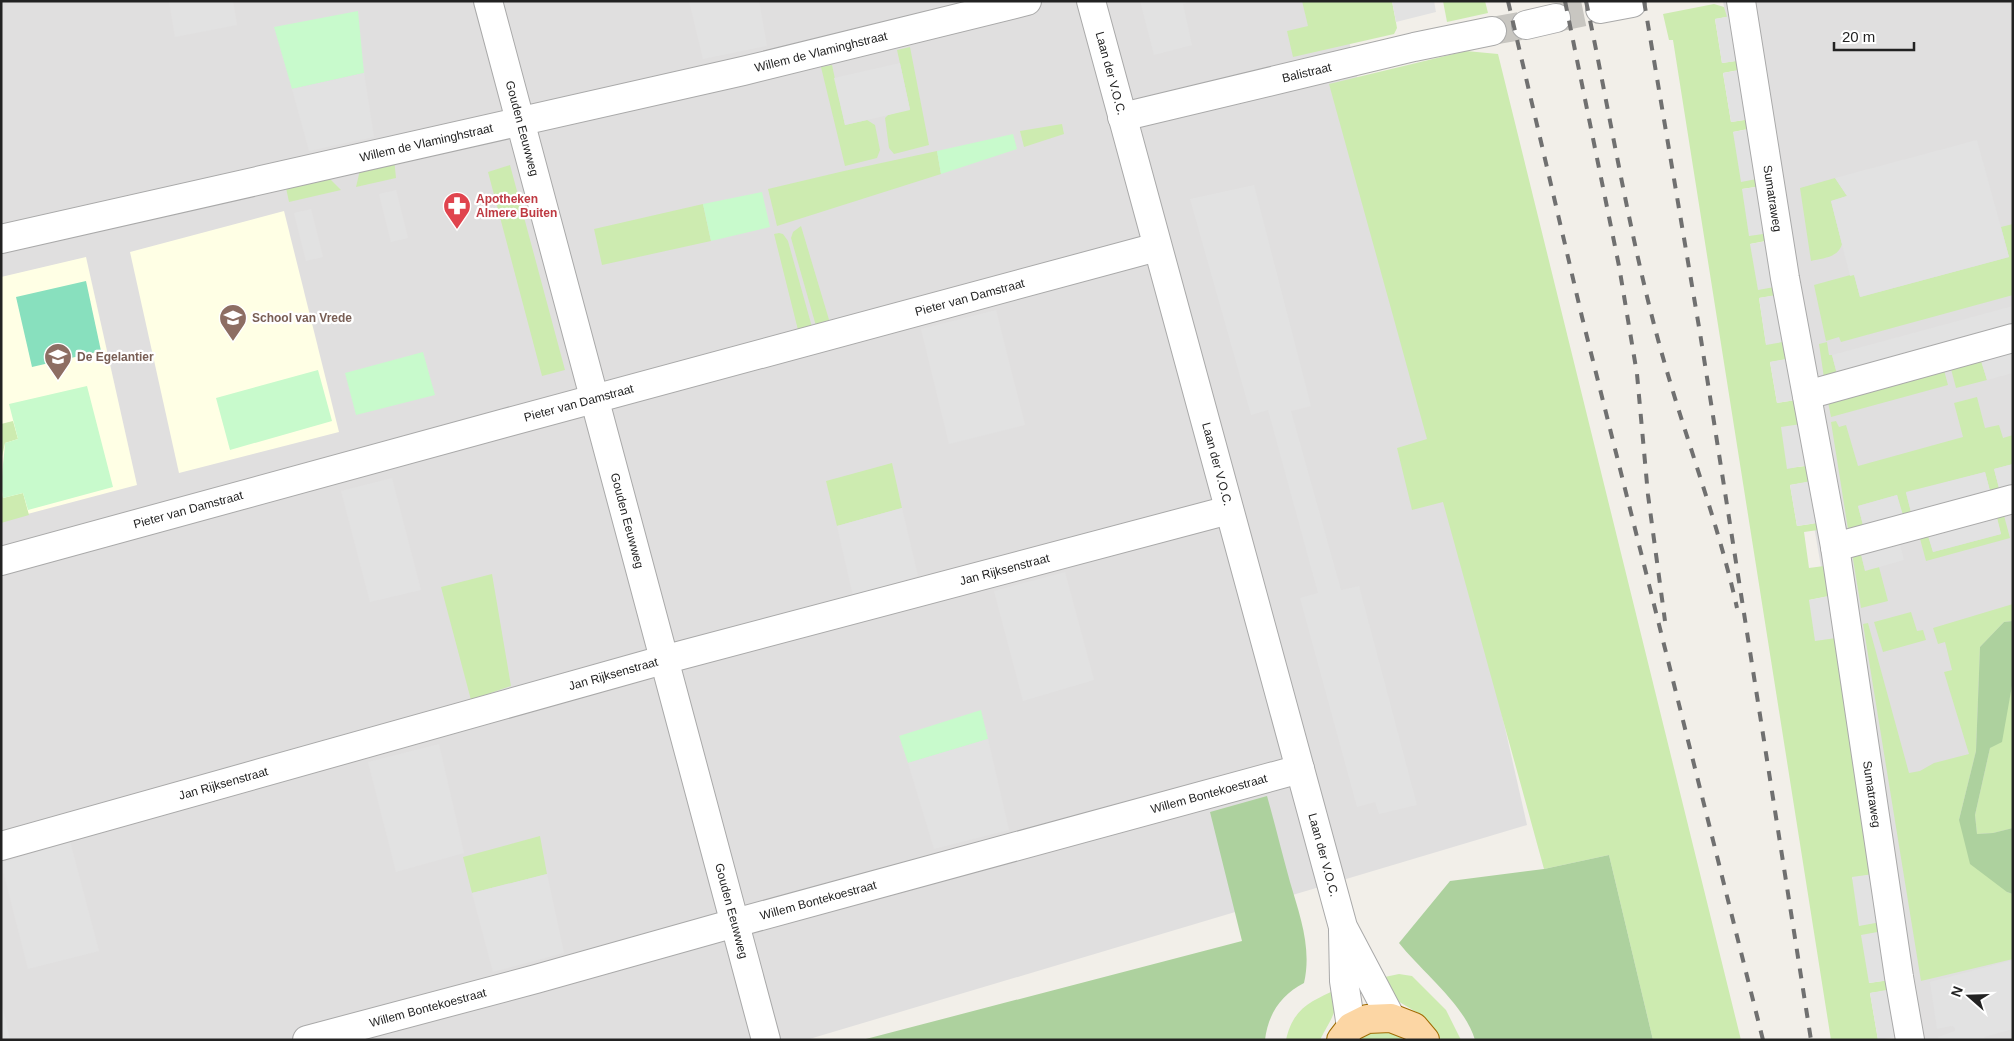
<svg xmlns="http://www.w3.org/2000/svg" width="2014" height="1041" viewBox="0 0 2014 1041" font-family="Arial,sans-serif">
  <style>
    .residential { fill: #e0dfdf }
    .education { fill: #ffffe5 }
    .grass { fill: #cdebb0 }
    .forest { fill: #add19e }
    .park { fill: #c8facc }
    .pitch { fill: #88e0be }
    .parking { fill: #e2e2e2 }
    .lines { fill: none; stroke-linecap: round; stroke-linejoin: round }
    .minor-tunnel { stroke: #c8c6c1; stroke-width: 28; stroke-dasharray: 28 14; stroke-linecap: butt }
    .minor-casing { stroke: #a9a9a9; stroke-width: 30 }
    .major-casing { stroke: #a06b00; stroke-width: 30 }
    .minor { stroke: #fff; stroke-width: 28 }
    .major { stroke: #fcd6a4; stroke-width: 28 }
    .rail { stroke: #707070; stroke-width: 4; stroke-dasharray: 10 10; stroke-linecap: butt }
    .labels { text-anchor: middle; stroke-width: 4.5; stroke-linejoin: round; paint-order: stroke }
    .street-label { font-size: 12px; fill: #222; stroke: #fff }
    .health-label { font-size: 12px; font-weight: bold; fill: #be3a42; stroke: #fff; text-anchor: start }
    .education-label { font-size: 12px; font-weight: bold; fill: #785e54; stroke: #fff; text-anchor: start }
  </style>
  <rect width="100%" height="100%" fill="#f2efe9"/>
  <!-- residential -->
  <g class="residential">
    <polygon points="1,1 1340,1 1527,825 806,1040 1,1040"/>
    <polygon points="1723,1 2013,1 2013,1040 1903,1040"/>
  </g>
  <!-- education -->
  <g class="education">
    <polygon points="284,211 339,432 179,473 130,252"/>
    <polygon points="86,257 137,485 1,521 1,277"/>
  </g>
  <!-- grass -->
  <g class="grass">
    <polygon points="1302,1 1392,1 1397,28 1394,34 1293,57 1287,31 1308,26"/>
    <polygon points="1443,1 1485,1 1488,13 1447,22"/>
    <polygon points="1714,4 1724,7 1727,17 1715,19 1722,63 1742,60 1744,69 1723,73 1731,122 1751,119 1753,128 1733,132 1761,178 1762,186 1742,189 1770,233 1771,240 1750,244 1778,287 1779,295 1759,298 1766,344 1787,341 1789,359 1770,362 1777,403 1796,400 1800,424 1787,468 1807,466 1809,482 1790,485 1797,526 1817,523 1818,530 1804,532 1809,568 1824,566 1829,596 1809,600 1836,638 1874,874 1852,878 1880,922 1881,932 1869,983 1889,980 1891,990 1870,993 1878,1040 1831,1040 1673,40 1669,40 1663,14"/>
    <polygon points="910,47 929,145 894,154 889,148 885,118 888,115 910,109 897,50"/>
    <polygon points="1466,51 1498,54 1741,1040 1653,1040 1609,855 1544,869 1443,502 1412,510 1397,448 1427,439 1329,84"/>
    <polygon points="832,65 845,125 867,120 875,125 880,150 877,158 845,166 821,67"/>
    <polygon points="1062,124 1064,134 1024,147 1020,131"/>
    <polygon points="937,151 941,174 777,226 768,189 844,171"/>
    <polygon points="394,158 396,178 356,187 360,170"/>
    <polygon points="510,165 565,370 542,376 488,172"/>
    <polygon points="324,177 331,180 341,190 289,202 285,183"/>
    <path d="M1835,178L1847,196L1831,201L1842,244C1838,258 1823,258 1811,261L1800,188Z"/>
    <polygon points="703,204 711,241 602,265 594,229"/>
    <polygon points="2013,224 2013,295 1841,342 1839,337 1826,341 1814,285 1854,274 1860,297 2009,257 2001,227"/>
    <polygon points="801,226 830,323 816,326 791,238 793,232"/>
    <polygon points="779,233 783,234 788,241 812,327 798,330 774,234"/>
    <polygon points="1827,342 1829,355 1832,355 1837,374 1824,378 1819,344"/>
    <polygon points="1981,360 1987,380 1956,388 1951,369"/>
    <polygon points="1944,370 1948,385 1831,417 1828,402"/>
    <polygon points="1977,397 1985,428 1999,425 2003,438 2013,435 2013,464 1994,469 1999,488 1990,491 1985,472 1906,493 1911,512 1902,515 1897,495 1858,506 1863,525 1848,529 1831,422 1836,421 1839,427 1846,425 1858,466 1963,437 1954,403"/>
    <polygon points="13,421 18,439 5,443 1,461 1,424"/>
    <polygon points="892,463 902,508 837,526 826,481"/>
    <polygon points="1,491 3,498 23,493 29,515 1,523"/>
    <polygon points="2003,512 2010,538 1926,561 1919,535 1928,533 1933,552 2001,534 1996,514"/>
    <polygon points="1860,551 1865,570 1879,567 1888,601 1861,608 1852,553"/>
    <polygon points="492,574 511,686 471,700 441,587"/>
    <polygon points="2013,604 2013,621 2004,622 1980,647 1976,751 1959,820 2007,892 2013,894 2013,959 1921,981 1863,624 1868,623 1909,773 1920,771 1934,763 1969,754 1944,672 1952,670 1945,642 1938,644 1933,628"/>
    <polygon points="1911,612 1917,631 1923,630 1926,640 1883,652 1874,622"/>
    <polygon points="2013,680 2013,828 1993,833 1977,834 1975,815 1990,748 2004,725"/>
    <polygon points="540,836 547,874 472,893 463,857"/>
    <polygon points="1399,974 1412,976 1446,1010 1461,1040 1440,1040 1429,1022 1423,1016 1396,1000 1380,978"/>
    <path d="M1338,989C1338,1012 1330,1020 1320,1040H1286C1293,1008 1311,1001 1338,989Z"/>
    <polygon points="1381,1031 1393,1033 1404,1040 1357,1040 1369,1033"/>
  </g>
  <!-- forest -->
  <g class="forest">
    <polygon points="2013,621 2013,680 2002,742 1990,748 1975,815 1977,834 1993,833 2013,828 2013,894 2007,892 1970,864 1959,820 1976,751 1980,647 2004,622"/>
    <path d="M1267,796C1275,824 1282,853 1290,882C1300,916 1312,948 1304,983C1281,995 1268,1014 1265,1040H862L1242,941L1210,812Z"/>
    <path d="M1609,855L1653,1040H1475C1465,1005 1422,972 1399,943L1450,881L1544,869Z"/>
  </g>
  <!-- park -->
  <g class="park">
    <polygon points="358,11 364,73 292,89 274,27"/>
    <polygon points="1013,134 1017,149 941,174 937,151"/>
    <polygon points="762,192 770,227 711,241 703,204"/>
    <polygon points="423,352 435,395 356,415 345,373"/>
    <polygon points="318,370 332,421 230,450 216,398"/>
    <path d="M87,386L113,487L28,510L23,493L3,498C0,479 4,461 5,443L18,439L9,404Z"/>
    <polygon points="981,710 988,739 908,763 899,736"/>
  </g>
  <!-- pitch -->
  <polygon class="pitch" points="86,281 101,351 32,367 16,297"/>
  <!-- parking -->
  <g class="parking">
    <polygon points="169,1 233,1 237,25 175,37"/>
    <polygon points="689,1 759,1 767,46 703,59"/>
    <polygon points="1140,1 1193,1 1183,4 1192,45 1154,55"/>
    <polygon points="1392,1 1434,1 1436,12 1396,22"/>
    <polygon points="1736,15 1744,60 1722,63 1715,19"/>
    <polygon points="900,63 910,110 845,125 834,78"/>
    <polygon points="1745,69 1751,119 1731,122 1723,73"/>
    <polygon points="364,73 374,137 309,151 292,89"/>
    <polygon points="1754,128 1762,178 1741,182 1733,132"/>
    <polygon points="1977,140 2009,257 1860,297 1854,275 1850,276 1831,201 1847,196 1835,178"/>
    <polygon points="1254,185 1311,406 1291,411 1341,590 1359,586 1417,805 1379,814 1375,802 1357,807 1300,598 1318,593 1268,410 1251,415 1190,199"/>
    <polygon points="1763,186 1770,233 1749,236 1742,189"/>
    <polygon points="396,190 408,238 391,242 379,194"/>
    <polygon points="311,209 323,257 306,261 294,213"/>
    <polygon points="1772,240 1780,286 1758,290 1750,244"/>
    <polygon points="1781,294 1788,341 1766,345 1759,298"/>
    <polygon points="2013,306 2013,373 1987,380 1981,361 1837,374 1832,355"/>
    <polygon points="996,310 1025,425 949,444 921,329"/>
    <polygon points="1791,358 1796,400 1777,403 1770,362"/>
    <polygon points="1801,424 1808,465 1787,469 1781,427"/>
    <polygon points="2013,464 2013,509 1996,514 2001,534 1933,552 1927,533 1899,541 1904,560 1865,571 1855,527 1863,525 1858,506 1897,495 1903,515 1911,512 1906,492 1985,472 1990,491 1999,488 1994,469"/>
    <polygon points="392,478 421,590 370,602 341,491"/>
    <polygon points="1811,481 1817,523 1797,526 1790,485"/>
    <polygon points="902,508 918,576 853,596 837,526"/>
    <polygon points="1065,572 1094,680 1023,701 994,591"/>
    <polygon points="1829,596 1836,638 1815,641 1809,600"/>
    <polygon points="988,739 1009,830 934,849 908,763"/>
    <polygon points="439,744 464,853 396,872 368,762"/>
    <polygon points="70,841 99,951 28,969 1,863"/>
    <polygon points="547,874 564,953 493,972 472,893"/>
    <polygon points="1874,874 1881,922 1859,926 1852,877"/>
    <polygon points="1883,931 1890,980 1869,983 1861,935"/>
    <polygon points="2013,960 2013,1029 1984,1037 1985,1040 1939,1040 1938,1037 1955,1031 1955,1028 1952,1026 1937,1029 1930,982"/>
    <polygon points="1892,989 1898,1037 1878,1040 1870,993"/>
    <polygon points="1,1000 10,1040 1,1040"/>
  </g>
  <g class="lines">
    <!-- minor-tunnel -->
    <g class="minor-tunnel">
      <polyline points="1556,18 1600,9"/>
      <polyline points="1492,31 1526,25"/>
    </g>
    <defs>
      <g id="minor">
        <path id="s1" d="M488,1L766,1040"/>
        <path id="s2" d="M1091,1L1343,927L1391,1018"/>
        <path id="s3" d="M1741,1L1785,278L1835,547L1899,977L1910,1040"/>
        <polyline points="1600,9 1632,3"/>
        <polyline points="1526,25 1556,18"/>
        <path id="s4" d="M1122,117L1414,47L1492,31"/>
        <path id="s5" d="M1,239L743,71L1027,1"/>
        <polyline points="1807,395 2013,338"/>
        <polyline points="1835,547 2013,499"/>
        <path id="s6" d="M1,561L505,423L1157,247"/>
        <path id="s7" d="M1,846L663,660L1229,510"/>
        <polyline points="1343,931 1344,981 1351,1027"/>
        <path id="s8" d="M307,1040L536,979L735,923L1300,769"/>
      </g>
      <polyline id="major" points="1341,1040 1351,1027 1367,1019 1391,1018 1414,1027 1425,1040"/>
    </defs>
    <!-- minor casing -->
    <use href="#minor" class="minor-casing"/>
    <!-- major casing -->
    <use href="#major" class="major-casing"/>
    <!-- minor -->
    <use href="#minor" class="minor"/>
    <!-- major -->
    <use href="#major" class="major"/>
    <!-- rail -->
    <g class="rail">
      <polyline points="1508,1 1582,317 1763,1040"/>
      <polyline points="1565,1 1619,266 1637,374 1648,495 1665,621"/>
      <path d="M1586,1C1612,123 1631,248 1666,368C1689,448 1719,526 1737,608"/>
      <polyline points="1644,1 1700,333 1811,1040"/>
    </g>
  </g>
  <!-- icons -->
  <defs>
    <symbol id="pharmacy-pin" viewBox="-11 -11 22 30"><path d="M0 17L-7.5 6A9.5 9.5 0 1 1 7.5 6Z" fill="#e0444e" stroke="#fff"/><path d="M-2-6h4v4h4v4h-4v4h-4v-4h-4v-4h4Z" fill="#fff"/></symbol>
    <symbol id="school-pin" viewBox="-11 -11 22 30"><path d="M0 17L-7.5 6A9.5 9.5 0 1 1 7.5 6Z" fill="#8d6e63" stroke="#fff"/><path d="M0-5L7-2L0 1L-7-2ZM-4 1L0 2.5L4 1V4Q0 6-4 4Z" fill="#fff"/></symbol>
  </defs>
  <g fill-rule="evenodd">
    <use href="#pharmacy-pin" x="441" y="190" width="32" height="43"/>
    <use href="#school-pin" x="217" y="302" width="32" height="43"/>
    <use href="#school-pin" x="42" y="341" width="32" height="43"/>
  </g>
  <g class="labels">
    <!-- street labels -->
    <g class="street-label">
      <text dy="4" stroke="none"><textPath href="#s5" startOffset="841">Willem de Vlaminghstraat</textPath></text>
      <text dy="4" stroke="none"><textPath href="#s2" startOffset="75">Laan der V.O.C.</textPath></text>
      <text dy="4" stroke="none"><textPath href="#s4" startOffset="190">Balistraat</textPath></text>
      <text dy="4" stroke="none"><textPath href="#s1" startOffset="132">Gouden Eeuwweg</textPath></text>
      <text dy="4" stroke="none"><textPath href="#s5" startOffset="436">Willem de Vlaminghstraat</textPath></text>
      <text dy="4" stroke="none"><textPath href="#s3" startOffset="200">Sumatraweg</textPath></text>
      <text dy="4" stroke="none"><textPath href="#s6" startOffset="1004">Pieter van Damstraat</textPath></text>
      <text dy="4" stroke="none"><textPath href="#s6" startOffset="599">Pieter van Damstraat</textPath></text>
      <text dy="4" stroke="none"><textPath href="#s2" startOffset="480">Laan der V.O.C.</textPath></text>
      <text dy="4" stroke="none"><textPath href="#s6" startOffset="194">Pieter van Damstraat</textPath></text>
      <text dy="4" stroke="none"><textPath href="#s1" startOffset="538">Gouden Eeuwweg</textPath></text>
      <text dy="4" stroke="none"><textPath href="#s7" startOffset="1041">Jan Rijksenstraat</textPath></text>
      <text dy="4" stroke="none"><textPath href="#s7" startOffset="636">Jan Rijksenstraat</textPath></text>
      <text dy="4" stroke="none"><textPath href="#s7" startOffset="231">Jan Rijksenstraat</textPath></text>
      <text dy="4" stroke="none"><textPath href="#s8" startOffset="935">Willem Bontekoestraat</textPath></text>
      <text dy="4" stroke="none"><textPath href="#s3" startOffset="804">Sumatraweg</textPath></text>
      <text dy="4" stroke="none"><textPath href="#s2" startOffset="885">Laan der V.O.C.</textPath></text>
      <text dy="4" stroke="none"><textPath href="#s8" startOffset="530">Willem Bontekoestraat</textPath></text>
      <text dy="4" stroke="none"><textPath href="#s1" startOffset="942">Gouden Eeuwweg</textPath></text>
      <text dy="4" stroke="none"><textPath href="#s8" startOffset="125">Willem Bontekoestraat</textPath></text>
    </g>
    <!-- health labels -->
    <g class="health-label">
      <text x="476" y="203">Apotheken<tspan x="476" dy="14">Almere Buiten</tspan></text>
    </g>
    <!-- education labels -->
    <g class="education-label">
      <text x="252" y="322">School van Vrede</text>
      <text x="77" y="361">De Egelantier</text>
    </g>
  </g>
  <!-- border -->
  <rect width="2014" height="1041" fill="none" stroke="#222222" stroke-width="5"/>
  <!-- north arrow -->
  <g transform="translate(1969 996) rotate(290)" stroke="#ffffff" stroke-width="4" paint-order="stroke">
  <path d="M0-4L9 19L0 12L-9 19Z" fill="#222222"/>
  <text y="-8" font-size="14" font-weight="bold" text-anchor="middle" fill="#222222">N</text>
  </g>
  <!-- scale -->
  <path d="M1834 42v8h80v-8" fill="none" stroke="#222222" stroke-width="2.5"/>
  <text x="1842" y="42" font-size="15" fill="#222222" stroke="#ffffff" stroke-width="4" paint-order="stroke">20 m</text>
</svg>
